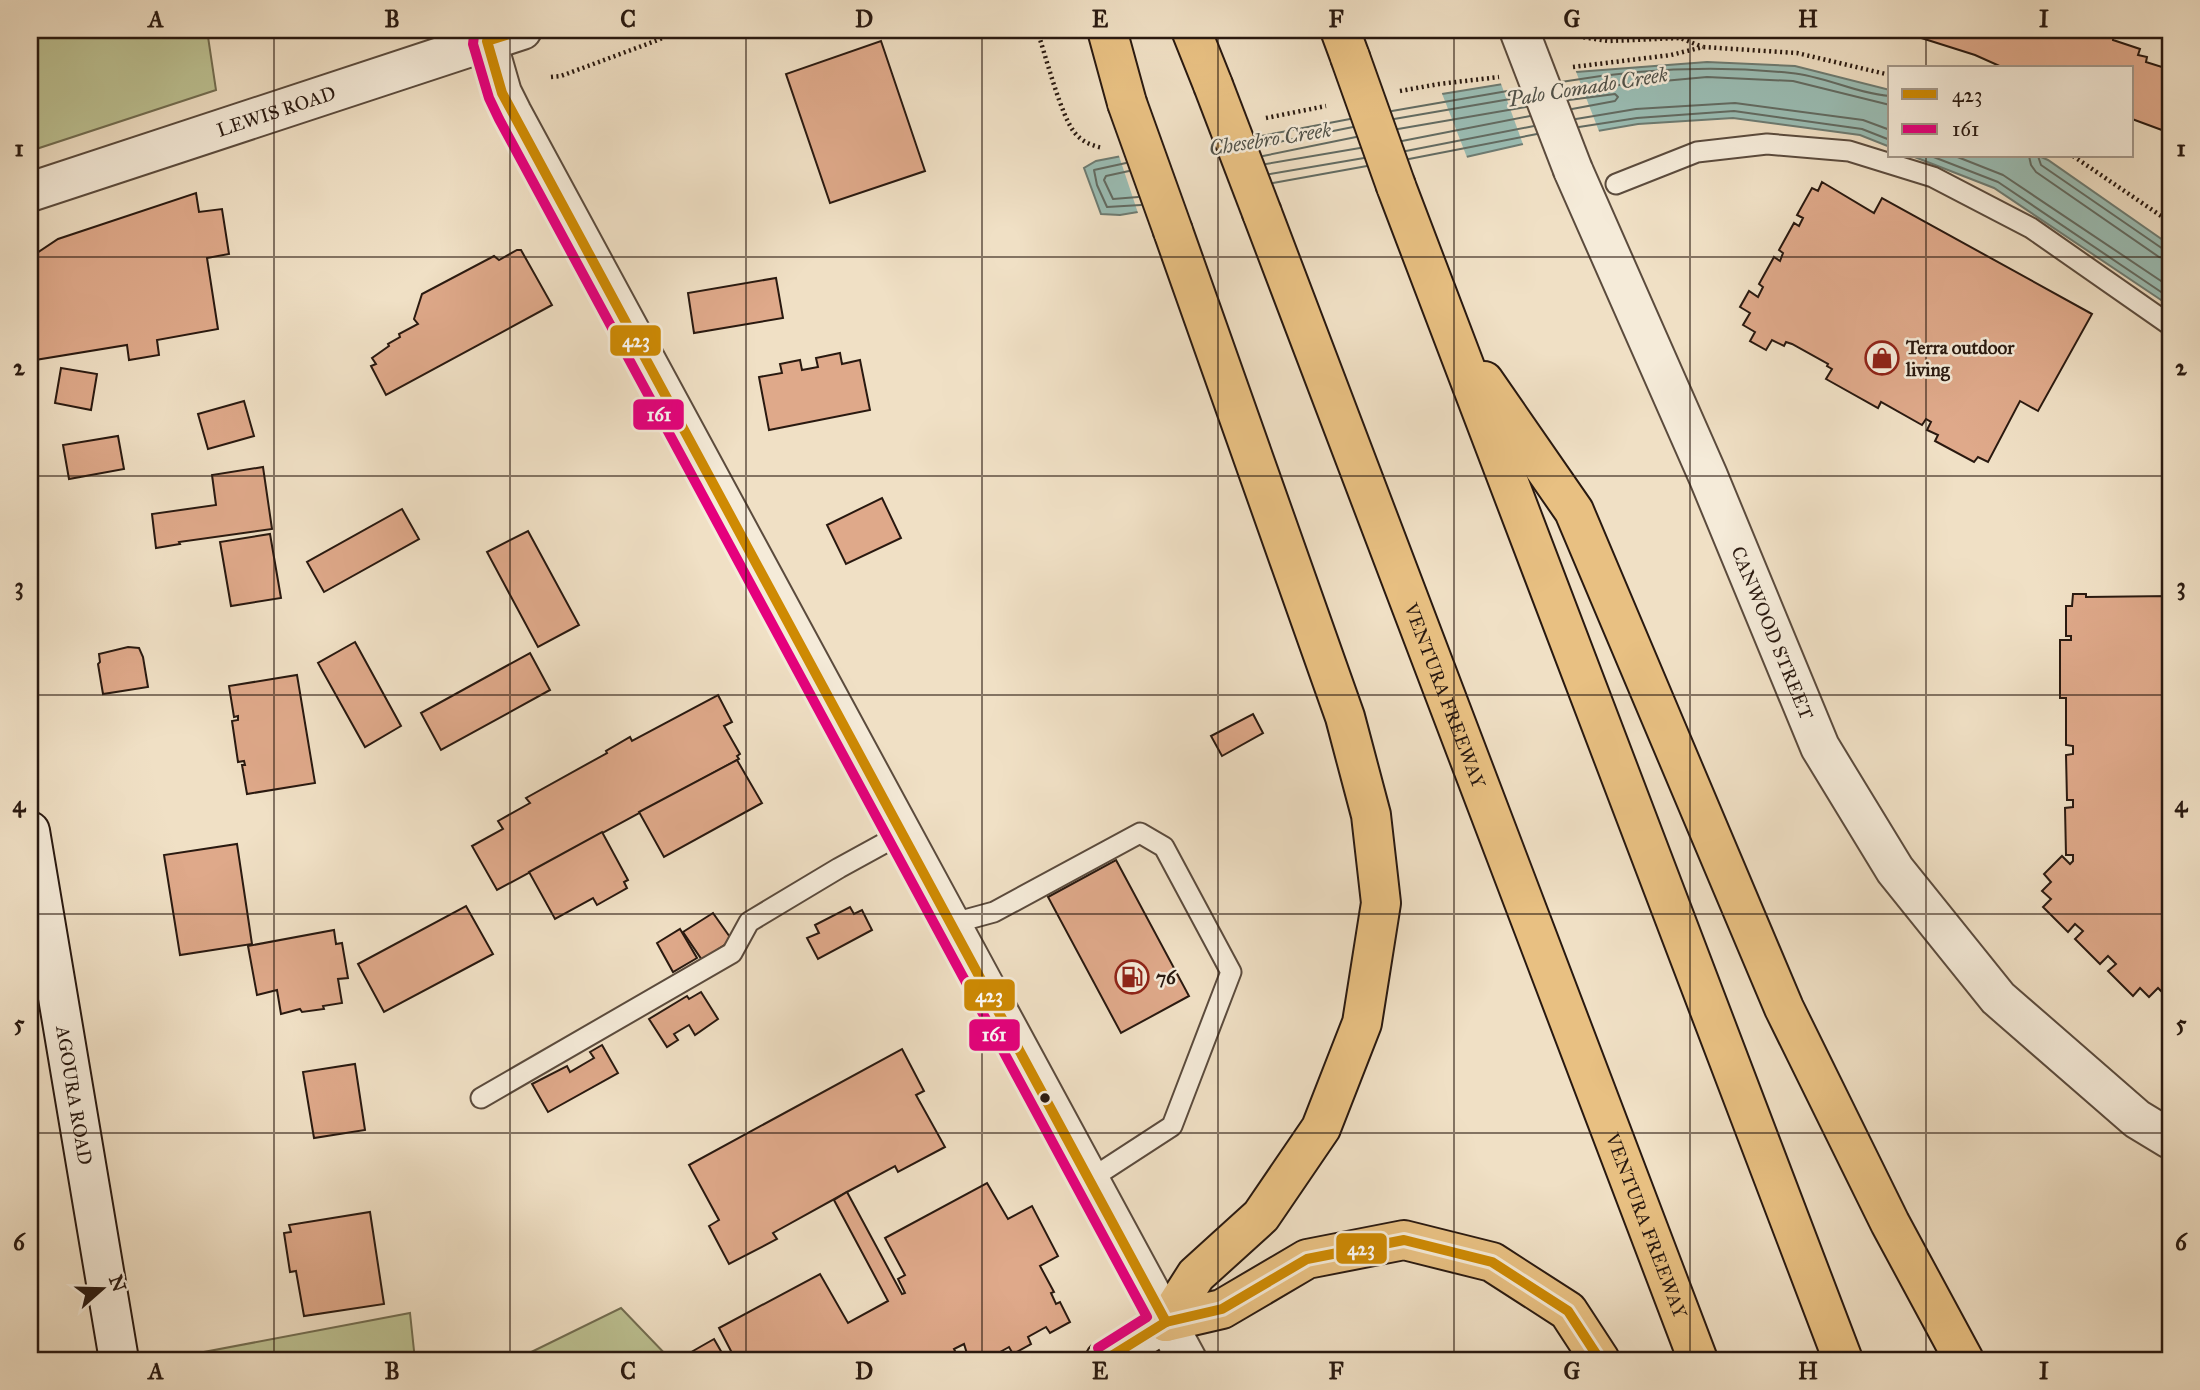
<svg xmlns="http://www.w3.org/2000/svg" width="2200" height="1390" viewBox="0 0 2200 1390" font-family="'IM FELL Great Primer',serif">
  <style>
    .green { fill: #bcc192; stroke: #726d51; stroke-width: 2 }
    .water { fill: #9abdb4; stroke: #6d7b72; stroke-width: 2 }
    .pier { fill: #f0e0c5 }
    .lines { fill: none; stroke-linecap: round; stroke-linejoin: round }
    .shore { stroke: #626b62; stroke-width: 2 }
    .building { fill: #dfa98a; stroke: #291910; stroke-width: 2 }
    .lane-casing { stroke: #5b4b3d; stroke-width: 23 }
    .street-casing { stroke: #5b4b3d; stroke-width: 42 }
    .secondary-casing { stroke: #291910; stroke-width: 42 }
    .highway-casing { stroke: #291910; stroke-width: 42 }
    .path { stroke: #291910; stroke-width: 4.5; stroke-dasharray: 2 3.5; stroke-linecap: butt }
    .lane { stroke: #f5ebd9; stroke-width: 19 }
    .street { stroke: #f5ebd9; stroke-width: 38 }
    .secondary { stroke: #f5ebd9; stroke-width: 38 }
    .highway { stroke: #e8c082; stroke-width: 38 }
    .street-bridge-casing { stroke: #5b4b3d; stroke-width: 42; stroke-linecap: butt }
    .highway-bridge-casing { stroke: #291910; stroke-width: 42; stroke-linecap: butt }
    .street-bridge { stroke: #f5ebd9; stroke-width: 38 }
    .highway-bridge { stroke: #e8c082; stroke-width: 38 }
    .bus-1-casing { stroke: #f5ebd9; stroke-width: 16 }
    .bus-2-casing { stroke: #f5ebd9; stroke-width: 16 }
    .bus-1 { stroke: #ce8a03; stroke-width: 10 }
    .bus-2 { stroke: #e5007d; stroke-width: 10 }
    .grid { fill: none; stroke: #291910; stroke-width: 2; stroke-opacity: 0.55 }
    .bus-dot { fill: #291910; stroke: #f5ebd9; stroke-width: 2.5 }
    .labels { text-anchor: middle; stroke-width: 5; stroke-linejoin: round; paint-order: stroke }
    .street-label { font-size: 19px; fill: #291910; stroke: #f5ebd9 }
    .poi-label { font-size: 19px; font-weight: bold; fill: #291910; stroke: #f5ebd9; text-anchor: start }
    .water-label { font-size: 21px; font-style: italic; fill: #515249; stroke: #f5ebd9 }
    .line-badge { stroke: #f5ebd9; stroke-width: 2.5 }
    .badge-label { font-size: 19px; text-anchor: middle; font-weight: bold; fill: #fff }
    .neatline { fill: none; stroke: #291910; stroke-width: 2.5 }
    .grid-label { font-size: 23px; text-anchor: middle; font-weight: bold; fill: #291910 }
  </style>
  <rect width="100%" height="100%" fill="#f0e0c5"/>
  <filter id="stains"><feTurbulence type="fractalNoise" baseFrequency=".00286" numOctaves="4"/><feColorMatrix values="0 0 0 0 .2 0 0 0 0 .09 0 0 0 0 .02 0 0 0 .5 -.17"/></filter>
  <radialGradient id="worn" r=".72"><stop offset=".6" stop-color="#630" stop-opacity="0"/><stop offset="1" stop-color="#630" stop-opacity=".3"/></radialGradient>
  <!-- green -->
  <g class="green">
    <polygon points="30,30 207,30 216,90 30,151"/>
    <polygon points="621,1308 671,1360 515,1360"/>
    <polygon points="410,1313 415,1360 173,1360 172,1358"/>
  </g>
  <!-- water -->
  <g class="water">
    <polygon points="1707,62 1795,66 1890,90 1890,147 1860,135 1733,118 1638,124 1523,144 1466,157 1120,215 1101,214 1084,168 1096,161 1442,94 1576,72"/>
    <polygon points="1912,156 2039,156 2048,160 2170,245 2170,306 1994,188"/>
  </g>
  <!-- pier -->
  <g class="pier">
    <polygon points="1575,69 1600,134 1524,147 1500,81"/>
    <polygon points="1441,91 1468,160 1139,216 1118,153"/>
  </g>
  <g class="lines">
    <!-- shore -->
    <g class="shore">
      <path d="M1561,82C1636,69 1716,65 1791,73C1825,76 1857,94 1890,96"/>
      <polyline points="1565,90 1707,77 1793,81 1890,105"/>
      <polyline points="1569,100 1615,94 1618,97 1615,101 1572,109"/>
      <polyline points="1392,111 1519,89"/>
      <polyline points="1394,119 1522,97"/>
      <polyline points="1576,119 1636,109 1735,103 1863,120 1890,130"/>
      <polyline points="1579,127 1637,118 1734,111 1862,129 1890,140"/>
      <polyline points="1398,129 1526,107"/>
      <polyline points="1256,137 1350,119"/>
      <polyline points="1402,141 1530,116"/>
      <polyline points="1259,146 1353,127"/>
      <polyline points="1406,151 1534,126"/>
      <polyline points="1263,156 1356,137"/>
      <polyline points="1931,156 1998,182 2170,298"/>
      <polyline points="1955,156 2003,175 2170,287"/>
      <polyline points="2029,156 2031,165 2036,172 2159,257 2170,259"/>
      <polyline points="2038,156 2041,165 2163,249 2170,250"/>
      <polyline points="1409,159 1537,134"/>
      <polyline points="1126,163 1094,170 1097,185 1107,207 1141,205"/>
      <polyline points="1266,164 1360,148"/>
      <polyline points="1129,171 1106,176 1104,180 1113,199 1138,197"/>
      <polyline points="1270,174 1364,158"/>
      <polyline points="1273,183 1367,166"/>
    </g>
  </g>
  <!-- building -->
  <g class="building">
    <polygon points="1896,30 2114,31 2113,40 2140,49 2138,55 2147,57 2146,62 2165,68 2166,63 2170,64 2170,133 2132,119 2132,68 2004,68 1975,55"/>
    <polygon points="881,41 925,171 830,203 786,74"/>
    <polygon points="1822,182 1874,213 1882,198 2092,314 2038,411 2020,401 1988,462 1978,457 1974,462 1935,441 1938,435 1927,430 1931,422 1926,419 1922,425 1881,402 1878,408 1826,379 1832,369 1827,366 1828,364 1792,344 1786,342 1784,346 1772,340 1766,350 1750,341 1755,332 1743,325 1750,313 1740,307 1749,291 1758,297 1763,287 1759,284 1774,257 1780,261 1783,253 1779,250 1794,223 1799,226 1803,218 1797,215 1812,188 1818,191"/>
    <polygon points="196,193 199,212 222,209 229,254 207,258 218,329 157,340 159,355 129,360 127,345 35,360 30,328 30,265 37,253 58,239"/>
    <polygon points="517,250 521,250 552,305 386,395 371,366 376,364 372,358 389,346 388,344 400,337 399,334 418,324 414,319 422,294 494,256 499,260"/>
    <polygon points="776,278 783,318 694,333 688,293"/>
    <polygon points="840,353 842,364 860,360 870,410 769,430 759,377 782,373 780,364 800,360 802,370 818,367 816,358"/>
    <polygon points="61,368 97,374 91,410 55,403"/>
    <polygon points="244,401 254,436 208,449 198,414"/>
    <polygon points="118,436 124,469 69,479 63,445"/>
    <polygon points="263,467 272,529 179,542 180,544 156,548 152,514 216,505 212,475"/>
    <polygon points="882,498 901,538 846,564 827,525"/>
    <polygon points="402,509 419,539 324,592 307,562"/>
    <polygon points="528,531 579,625 538,647 487,552"/>
    <polygon points="270,534 281,598 231,606 220,542"/>
    <polygon points="2073,594 2086,594 2086,597 2170,596 2170,992 2166,996 2158,988 2149,997 2140,988 2133,996 2108,971 2116,964 2108,956 2100,964 2075,939 2083,931 2075,924 2068,932 2043,907 2051,899 2042,891 2051,882 2044,874 2062,856 2070,864 2073,861 2073,855 2066,855 2065,808 2073,807 2073,800 2067,800 2066,755 2073,754 2073,746 2066,745 2066,698 2060,698 2060,640 2071,640 2071,636 2066,636 2066,606 2072,606"/>
    <polygon points="355,642 401,726 365,747 318,663"/>
    <polygon points="128,647 139,648 143,657 148,687 103,694 98,664 100,662 99,654"/>
    <polygon points="530,653 550,690 441,750 421,713"/>
    <polygon points="297,675 315,783 247,794 242,765 245,765 244,761 238,762 232,721 238,720 238,716 234,717 229,686"/>
    <polygon points="718,695 732,722 724,726 740,754 737,756 739,759 497,890 472,846 503,829 498,821 530,803 526,798 607,753 606,751 630,737 632,741"/>
    <polygon points="1253,714 1263,733 1222,756 1211,736"/>
    <polygon points="737,760 762,803 664,857 639,812"/>
    <polygon points="602,832 628,880 624,882 627,888 597,905 593,898 555,919 529,872"/>
    <polygon points="237,844 252,944 180,955 164,855"/>
    <polygon points="1116,860 1189,996 1121,1033 1048,897"/>
    <polygon points="466,906 493,954 384,1012 358,964"/>
    <polygon points="850,907 854,914 862,910 872,930 818,959 807,938 819,933 815,925"/>
    <polygon points="713,913 732,940 702,960 683,932"/>
    <polygon points="680,929 697,958 673,972 657,943"/>
    <polygon points="334,930 336,944 342,943 348,978 338,979 342,1003 323,1006 324,1009 302,1012 300,1009 281,1014 277,990 257,995 248,946"/>
    <polygon points="701,992 718,1019 695,1035 689,1025 674,1034 678,1040 667,1047 649,1019 687,996 689,999"/>
    <polygon points="602,1045 618,1073 548,1112 532,1084 567,1066 570,1072 594,1058 590,1052"/>
    <polygon points="902,1049 924,1091 916,1095 945,1147 898,1172 895,1166 847,1192 773,1233 777,1239 729,1264 709,1226 719,1220 689,1165"/>
    <polygon points="355,1064 365,1130 314,1138 303,1072"/>
    <polygon points="987,1183 1008,1219 1032,1206 1058,1256 1040,1266 1054,1292 1051,1293 1056,1304 1060,1302 1070,1322 1050,1333 1046,1327 1028,1337 1031,1344 1013,1354 1009,1347 991,1357 993,1360 969,1360 964,1344 954,1349 956,1353 942,1360 732,1360 729,1354 732,1353 719,1328 820,1274 848,1323 888,1301 834,1200 847,1192 902,1294 905,1293 898,1279 905,1275 885,1238"/>
    <polygon points="370,1212 384,1304 304,1316 296,1271 290,1272 284,1233 291,1232 289,1225"/>
    <polygon points="714,1339 726,1360 679,1359"/>
  </g>
  <g class="lines">
    <defs>
      <g id="lane">
        <polyline points="1616,184 1697,152 1767,144 1849,151 1933,177 2031,228 2170,325"/>
        <polyline points="950,924 994,912 1140,833 1164,847 1231,972 1172,1126 1089,1180"/>
        <polyline points="481,1098 732,953 749,922 839,868 901,834"/>
      </g>
      <g id="street">
        <polyline points="487,41 502,93 512,113 1187,1360"/>
        <path id="s1" d="M1573,170L1708,476L1820,747L1895,870L1998,998L2137,1119L2170,1139"/>
        <path id="s2" d="M30,192L522,30"/>
      </g>
      <g id="secondary">
        <path id="s3" d="M30,831L119,1360"/>
        <polyline points="1105,1360 1166,1322"/>
      </g>
      <g id="highway">
        <polyline points="1107,30 1127,103"/>
        <polyline points="1191,30 1213,85"/>
        <polyline points="1340,30 1350,57"/>
        <polyline points="1396,186 1843,1360"/>
        <path id="s4" d="M1262,213L1698,1360"/>
        <polyline points="1484,381 1574,511 1784,1008 1890,1223 1964,1360"/>
        <polyline points="1166,1322 1196,1275 1261,1216 1321,1128 1362,1023 1381,903 1371,815 1345,717 1173,231"/>
        <polyline points="1166,1322 1222,1309 1307,1259 1404,1240 1492,1262 1568,1311 1600,1360"/>
      </g>
    </defs>
    <!-- lane casing -->
    <use href="#lane" class="lane-casing"/>
    <!-- street casing -->
    <use href="#street" class="street-casing"/>
    <!-- secondary casing -->
    <use href="#secondary" class="secondary-casing"/>
    <!-- highway casing -->
    <use href="#highway" class="highway-casing"/>
    <!-- path -->
    <g class="path">
      <path d="M1037,30C1045,53 1061,117 1075,133C1082,142 1093,146 1103,148"/>
      <polyline points="1576,30 1581,37 1609,41 1680,38 1703,47"/>
      <polyline points="1573,67 1671,55 1703,47 1797,53 1890,75"/>
      <polyline points="551,77 561,76 658,40 679,30"/>
      <polyline points="1400,91 1439,84 1499,77"/>
      <polyline points="1266,118 1326,106"/>
      <polyline points="2073,156 2170,222"/>
    </g>
    <!-- lane -->
    <use href="#lane" class="lane"/>
    <!-- street -->
    <use href="#street" class="street"/>
    <!-- secondary -->
    <use href="#secondary" class="secondary"/>
    <!-- highway -->
    <use href="#highway" class="highway"/>
    <defs>
      <polyline id="street-bridge" points="1519,30 1573,170"/>
      <g id="highway-bridge">
        <polyline points="1350,57 1396,186"/>
        <polyline points="1213,85 1262,213"/>
        <polyline points="1127,103 1173,231"/>
      </g>
    </defs>
    <!-- street-bridge casing -->
    <use href="#street-bridge" class="street-bridge-casing"/>
    <!-- highway-bridge casing -->
    <use href="#highway-bridge" class="highway-bridge-casing"/>
    <!-- street-bridge -->
    <use href="#street-bridge" class="street-bridge"/>
    <!-- highway-bridge -->
    <use href="#highway-bridge" class="highway-bridge"/>
    <defs>
      <g id="bus-1">
        <polyline points="522,30 487,41 502,93 1166,1322"/>
        <polyline points="1105,1360 1166,1322 1222,1309 1307,1259 1404,1240 1492,1262 1568,1311 1600,1360"/>
      </g>
      <polyline id="bus-2" points="479,30 474,36 473,44 489,98 499,119 1147,1317 1098,1348"/>
    </defs>
    <!-- bus-1 casing -->
    <use href="#bus-1" class="bus-1-casing"/>
    <!-- bus-2 casing -->
    <use href="#bus-2" class="bus-2-casing"/>
    <!-- bus-1 -->
    <use href="#bus-1" class="bus-1"/>
    <!-- bus-2 -->
    <use href="#bus-2" class="bus-2"/>
  </g>
  <!-- grid -->
  <path class="grid" d="M274,30V1360M510,30V1360M746,30V1360M982,30V1360M1218,30V1360M1454,30V1360M1690,30V1360M1926,30V68M1926,156V1360M30,257H2170M30,476H2170M30,695H2170M30,914H2170M30,1133H2170"/>
  <!-- icons -->
  <defs>
    <symbol id="shop-ring" viewBox="-11 -11 22 22"><circle r="9.5" fill="#f5ebd9" stroke="#8f2418" stroke-width="1.5"/><path d="M-5-2.5h2.3a2.7 3.5 0 0 1 5.4 0H5L5.5 6h-11ZM-1.5-2.5h3a1.5 2.3 0 0 0-3 0Z" fill="#8f2418"/></symbol>
    <symbol id="fuel-ring" viewBox="-11 -11 22 22"><circle r="9.5" fill="#f5ebd9" stroke="#8f2418" stroke-width="1.5"/><path d="M-5.5-6h7V0h2V4h1.3V-2.5L3-4.5l.8-.8L6-3V5H2.5V1h-1V6h-7ZM-4.2-4.7v3.2H.2V-4.7Z" fill="#8f2418"/></symbol>
  </defs>
  <g fill-rule="evenodd">
    <use href="#shop-ring" x="1863" y="339" width="38" height="38"/>
    <use href="#fuel-ring" x="1113" y="958" width="38" height="38"/>
  </g>
  <!-- markers -->
  <circle class="bus-dot" cx="1045" cy="1098" r="6"/>
  <g class="labels">
    <!-- street labels -->
    <g class="street-label">
      <text dy="7" stroke="none"><textPath href="#s2" startOffset="259">LEWIS ROAD</textPath></text>
      <text dy="7" stroke="none"><textPath href="#s1" startOffset="504">CANWOOD STREET</textPath></text>
      <text dy="7" stroke="none"><textPath href="#s4" startOffset="516">VENTURA FREEWAY</textPath></text>
      <text dy="7" stroke="none"><textPath href="#s3" startOffset="268">AGOURA ROAD</textPath></text>
      <text dy="7" stroke="none"><textPath href="#s4" startOffset="1083">VENTURA FREEWAY</textPath></text>
    </g>
    <!-- poi labels -->
    <g class="poi-label">
      <text x="1906" y="354">Terra outdoor<tspan x="1906" dy="22">living</tspan></text>
      <text x="1156" y="984">76</text>
    </g>
    <!-- water labels -->
    <g class="water-label">
      <text transform="translate(1587 87) rotate(-9)" y="7">Palo Comado Creek</text>
      <text transform="translate(1270 139) rotate(-9)" y="7">Chesebro Creek</text>
    </g>
  </g>
  <g class="line-badge">
    <rect x="609" y="324" width="53" height="33" rx="7" fill="#ce8a03"/>
    <rect x="632" y="398" width="53" height="33" rx="7" fill="#e5007d"/>
    <rect x="963" y="978" width="53" height="34" rx="7" fill="#ce8a03"/>
    <rect x="968" y="1018" width="53" height="34" rx="7" fill="#e5007d"/>
    <rect x="1335" y="1232" width="53" height="33" rx="7" fill="#ce8a03"/>
  </g>
  <g class="badge-label">
    <text x="636" y="347">423</text>
    <text x="659" y="421">161</text>
    <text x="989" y="1002">423</text>
    <text x="994" y="1041">161</text>
    <text x="1361" y="1255">423</text>
  </g>
  <!-- margin -->
  <rect width="2200" height="1390" fill="none" stroke="#f0e0c5" stroke-width="77"/>
  <!-- legend -->
  <rect x="1888" y="66" width="245" height="91" fill="#f5ebd9" stroke="#a39789" stroke-width="2"/>
  <rect x="1902" y="89" width="35" height="10" fill="#ce8a03" stroke="#a39789" stroke-width="2"/>
  <text x="1952" y="102" font-size="21" fill="#291910">423</text>
  <rect x="1902" y="124" width="35" height="10" fill="#e5007d" stroke="#a39789" stroke-width="2"/>
  <text x="1952" y="136" font-size="21" fill="#291910">161</text>
  <!-- north arrow -->
  <g transform="translate(102 1289) rotate(70)" stroke="#f5ebd9" stroke-width="5" paint-order="stroke">
  <path d="M0-5L12 26L0 18L-12 26Z" fill="#291910"/>
  <text y="-10" font-size="19" font-weight="bold" text-anchor="middle" fill="#291910">N</text>
  </g>
  <rect x="38" y="38" width="2124" height="1314" class="neatline"/>
  <g class="grid-label">
    <text x="156" y="27">A</text>
    <text x="392" y="27">B</text>
    <text x="628" y="27">C</text>
    <text x="864" y="27">D</text>
    <text x="1100" y="27">E</text>
    <text x="1336" y="27">F</text>
    <text x="1572" y="27">G</text>
    <text x="1808" y="27">H</text>
    <text x="2044" y="27">I</text>
    <text x="19" y="156">1</text>
    <text x="2181" y="156">1</text>
    <text x="19" y="375">2</text>
    <text x="2181" y="375">2</text>
    <text x="19" y="594">3</text>
    <text x="2181" y="594">3</text>
    <text x="19" y="812">4</text>
    <text x="2181" y="812">4</text>
    <text x="19" y="1031">5</text>
    <text x="2181" y="1031">5</text>
    <text x="19" y="1250">6</text>
    <text x="2181" y="1250">6</text>
    <text x="156" y="1379">A</text>
    <text x="392" y="1379">B</text>
    <text x="628" y="1379">C</text>
    <text x="864" y="1379">D</text>
    <text x="1100" y="1379">E</text>
    <text x="1336" y="1379">F</text>
    <text x="1572" y="1379">G</text>
    <text x="1808" y="1379">H</text>
    <text x="2044" y="1379">I</text>
  </g>
  <rect width="100%" height="100%" filter="url(#stains)"/>
  <rect width="100%" height="100%" fill="url(#worn)"/>
</svg>
